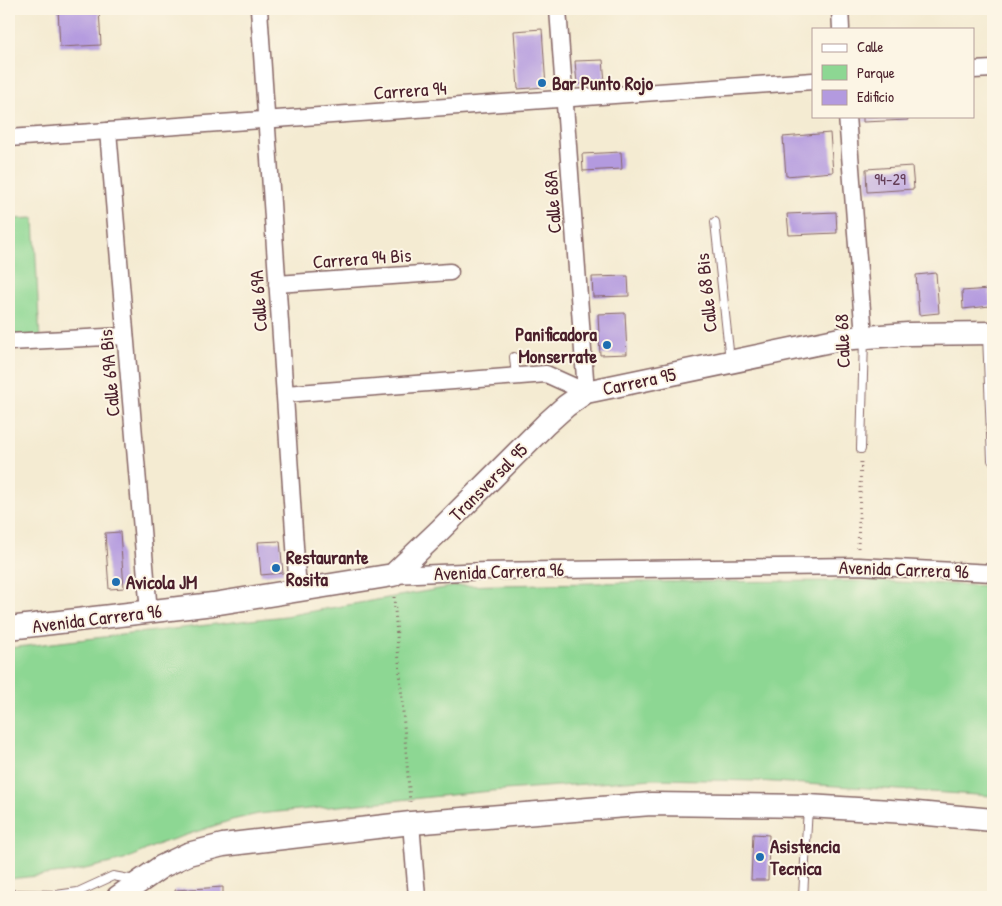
<svg xmlns="http://www.w3.org/2000/svg" width="1002" height="906" viewBox="0 0 1002 906" font-family="'Patrick Hand',sans-serif">
  <style>
    .green { fill: #8dd793; stroke: #6c7b5f }
    .building { fill: #b39adf }
    .lines { fill: none; stroke-linecap: round; stroke-linejoin: round }
    .service-casing { stroke: #866665; stroke-width: 10 }
    .minor-casing { stroke: #866665; stroke-width: 19 }
    .secondary-casing { stroke: #866665; stroke-width: 25 }
    .path { stroke: #866665; stroke-width: 3; stroke-dasharray: 1 4; stroke-linecap: butt }
    .service { stroke: #fff; stroke-width: 8 }
    .minor { stroke: #fff; stroke-width: 16 }
    .secondary { stroke: #fff; stroke-width: 22 }
    .poi-dot { fill: #1f6fb2; stroke: #fcf5e5; stroke-width: 2 }
    .labels { text-anchor: middle; stroke-width: 4; stroke-linejoin: round; paint-order: stroke }
    .number-label { font-size: 16px; fill: #643e58 }
    .poi-label { font-size: 19px; font-weight: bold; fill: #4a1f2b; stroke: #fcf5e5; text-anchor: start }
    .street-label { font-size: 19px; fill: #4a1f2b; stroke: #fcf5e5 }
  </style>
  <rect width="100%" height="100%" fill="#fcf5e5"/>
  <filter id="ink" filterUnits="userSpaceOnUse"><feTurbulence type="fractalNoise" baseFrequency=".02" numOctaves="2"/><feDisplacementMap in="SourceGraphic" scale="10" xChannelSelector="R" yChannelSelector="G"/><feConvolveMatrix kernelMatrix="1 2 1 2 8 2 1 2 1" color-interpolation-filters="sRGB"/></filter>
  <filter id="wash" filterUnits="userSpaceOnUse"><feTurbulence type="fractalNoise" baseFrequency=".0096" numOctaves="4" result="noise"/><feDisplacementMap in="SourceGraphic" scale="20" xChannelSelector="R" yChannelSelector="G"/><feGaussianBlur stdDeviation="1.12" result="paint"/><feColorMatrix in="noise" values="0 0 0 0 0 0 0 0 0 0 0 0 0 0 0 0 0 1.4 0 .05"/><feComposite in="paint" operator="in"/></filter>
  <g filter="url(#wash)">
    <rect width="100%" height="100%" fill="#f4ebd2"/>
    <!-- green -->
    <g class="green">
      <polygon points="34,218 40,341 9,342 9,219"/>
      <polygon points="873,581 993,586 993,796 758,781 653,779 491,791 258,814 232,820 159,844 124,860 72,872 9,879 9,648 285,616 456,586 638,582"/>
    </g>
    <g id="blocks">
      <!-- building -->
      <g class="building">
        <polygon points="58,9 99,9 101,45 60,47"/>
        <polygon points="542,29 546,87 518,89 514,31"/>
        <polygon points="603,60 605,82 577,84 575,61"/>
        <polygon points="863,116 907,116 908,120 863,122"/>
        <polygon points="830,133 833,172 786,176 783,137"/>
        <polygon points="621,152 622,169 583,171 582,154"/>
        <polygon points="912,166 914,189 867,192 866,169"/>
        <polygon points="836,212 837,233 789,235 787,214"/>
        <polygon points="936,273 939,313 919,315 916,275"/>
        <polygon points="628,276 629,296 593,297 592,277"/>
        <polygon points="989,289 990,306 963,309 962,291"/>
        <polygon points="625,313 627,354 600,355 598,314"/>
        <polygon points="120,532 124,588 109,589 105,533"/>
        <polygon points="280,541 283,573 261,575 258,542"/>
        <polygon points="753,834 769,835 768,880 751,880"/>
        <polygon points="223,887 223,897 176,897 175,890"/>
      </g>
    </g>
  </g>
  <g filter="url(#ink)">
    <use href="#blocks" fill-opacity="0" stroke="#866665" stroke-width="1"/>
    <g class="lines">
      <defs>
        <g id="service">
          <polyline points="715,222 730,360"/>
          <polyline points="987,335 992,460"/>
          <polyline points="514,357 516,377"/>
          <polyline points="861,449 864,338"/>
          <polyline points="9,894 56,895 78,892 113,876 135,880"/>
          <polyline points="803,897 808,807"/>
        </g>
        <g id="minor">
          <polyline points="259,9 298,591"/>
          <polyline points="840,9 841,29"/>
          <polyline points="973,70 993,69"/>
          <polyline points="847,116 864,336"/>
          <polyline points="108,131 149,612"/>
          <polyline points="9,138 813,81"/>
          <polyline points="277,284 450,272"/>
          <polyline points="9,342 125,336"/>
          <polyline points="285,394 546,374 586,392 558,9"/>
          <polyline points="393,575 486,571 858,566 993,573"/>
          <polyline points="411,823 417,897"/>
        </g>
        <g id="secondary">
          <polyline points="9,628 213,604 393,575 439,531 546,424 566,406 586,392 840,339 908,334 993,333"/>
          <polyline points="118,897 161,867 188,854 223,845 411,823 651,804 808,806 906,812 993,820"/>
        </g>
      </defs>
      <!-- service casing -->
      <use href="#service" class="service-casing"/>
      <!-- minor casing -->
      <use href="#minor" class="minor-casing"/>
      <!-- secondary casing -->
      <use href="#secondary" class="secondary-casing"/>
      <!-- path -->
      <g class="path">
        <polyline points="992,473 993,493"/>
        <polyline points="858,548 861,461"/>
        <polyline points="394,597 410,802"/>
      </g>
      <!-- service -->
      <use href="#service" class="service"/>
      <!-- minor -->
      <use href="#minor" class="minor"/>
      <!-- secondary -->
      <use href="#secondary" class="secondary"/>
    </g>
  </g>
  <!-- markers -->
  <g class="poi-dot">
    <circle cx="542" cy="83" r="5"/>
    <circle cx="607" cy="345" r="5"/>
    <circle cx="276" cy="568" r="5"/>
    <circle cx="116" cy="582" r="5"/>
    <circle cx="760" cy="857" r="5"/>
  </g>
  <g class="labels">
    <!-- number labels -->
    <g class="number-label">
      <text x="890" y="185">94-29</text>
    </g>
    <!-- poi labels -->
    <g class="poi-label">
      <text x="552" y="90">Bar Punto Rojo</text>
      <text x="597" y="341" text-anchor="end">Panificadora<tspan x="597" dy="22">Monserrate</tspan></text>
      <text x="286" y="564">Restaurante<tspan x="286" dy="22">Rosita</tspan></text>
      <text x="126" y="589">Avicola JM</text>
      <text x="770" y="853">Asistencia<tspan x="770" dy="22">Tecnica</tspan></text>
    </g>
    <!-- street labels -->
    <g class="street-label">
      <text transform="translate(410 90) rotate(-4)" y="7">Carrera 94</text>
      <text transform="translate(552 202) rotate(-94)" y="7">Calle 68A</text>
      <text transform="translate(362 258) rotate(-4)" y="7">Carrera 94 Bis</text>
      <text transform="translate(706 293) rotate(-96)" y="7">Calle 68 Bis</text>
      <text transform="translate(258 301) rotate(-94)" y="7">Calle 69A</text>
      <text transform="translate(842 341) rotate(-92)" y="7">Calle 68</text>
      <text transform="translate(109 373) rotate(-95)" y="7">Calle 69A Bis</text>
      <text transform="translate(639 381) rotate(-12)" y="7">Carrera 95</text>
      <text transform="translate(488 482) rotate(-45)" y="7">Transversal 95</text>
      <text transform="translate(904 569) rotate(2)" y="7">Avenida Carrera 96</text>
      <text transform="translate(499 571) rotate(-2)" y="7">Avenida Carrera 96</text>
      <text transform="translate(97 618) rotate(-7)" y="7">Avenida Carrera 96</text>
    </g>
  </g>
  <!-- margin -->
  <rect width="1002" height="906" fill="none" stroke="#fcf5e5" stroke-width="30"/>
  <!-- legend -->
  <rect x="812" y="28" width="162" height="90" fill="#fcf5e5" stroke="#b59f9b"/>
  <rect x="822" y="44" width="25" height="8" fill="#ffffff" stroke="#b59f9b"/>
  <text x="857" y="52" font-size="15" fill="#4a1f2b">Calle</text>
  <rect x="822" y="65" width="25" height="15" fill="#8dd793" stroke="#b59f9b"/>
  <text x="857" y="78" font-size="15" fill="#4a1f2b">Parque</text>
  <rect x="822" y="90" width="25" height="15" fill="#b39adf" stroke="#b59f9b"/>
  <text x="857" y="102" font-size="15" fill="#4a1f2b">Edificio</text>
</svg>
